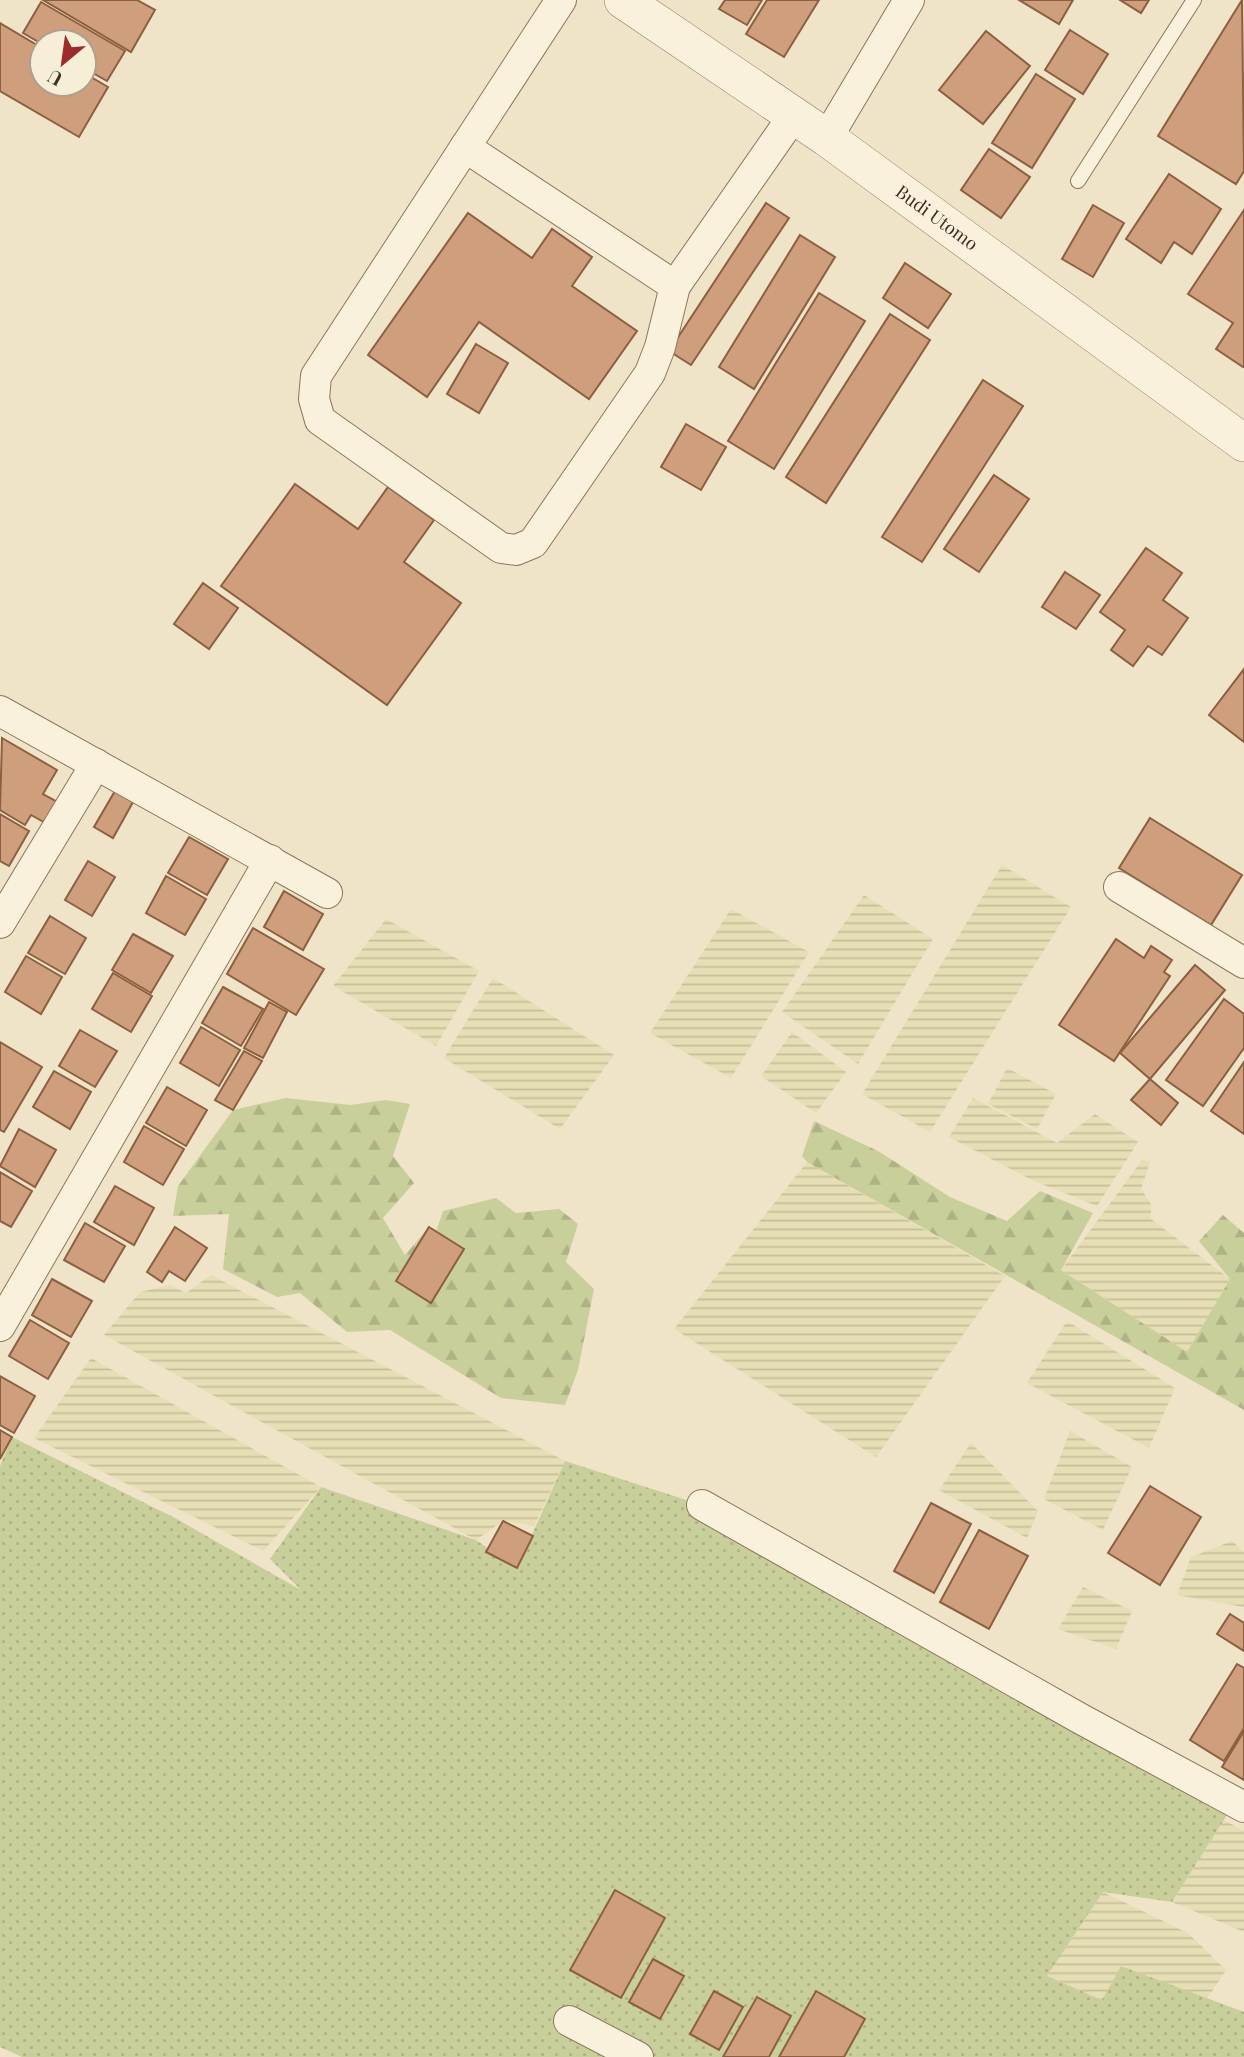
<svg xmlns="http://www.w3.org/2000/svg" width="1244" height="2057" viewBox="0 0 1244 2057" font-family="'Playfair Display',serif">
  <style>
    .farmland { fill: url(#farmland-rules) }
    .grass { fill: url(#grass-dots) }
    .forest { fill: url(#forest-firs) }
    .building { fill: #cf9f7d; stroke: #8d5f41; stroke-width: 2 }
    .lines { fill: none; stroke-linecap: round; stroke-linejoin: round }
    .service-casing { stroke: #8d765c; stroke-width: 16 }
    .minor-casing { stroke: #8d765c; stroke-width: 32 }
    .tertiary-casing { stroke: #8d765c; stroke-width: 38 }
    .service { stroke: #faf1dc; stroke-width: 14 }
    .minor { stroke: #faf1dc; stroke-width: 30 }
    .tertiary { stroke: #faf1dc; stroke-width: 37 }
    .labels { text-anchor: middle; stroke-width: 6; stroke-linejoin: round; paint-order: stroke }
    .street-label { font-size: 18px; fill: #3d2e20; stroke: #f7eed8 }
  </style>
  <defs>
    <pattern id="farmland-rules" width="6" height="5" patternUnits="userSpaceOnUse" patternTransform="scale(1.75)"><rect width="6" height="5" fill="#e6deb5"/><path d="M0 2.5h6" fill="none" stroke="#c6bf9b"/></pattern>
    <pattern id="grass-dots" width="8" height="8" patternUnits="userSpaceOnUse" patternTransform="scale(1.75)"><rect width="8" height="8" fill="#c9cf9b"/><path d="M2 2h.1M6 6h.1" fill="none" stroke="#aeb285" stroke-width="1.8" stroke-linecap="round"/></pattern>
    <pattern id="forest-firs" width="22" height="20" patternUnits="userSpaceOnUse" patternTransform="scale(1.75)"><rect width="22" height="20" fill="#c9cf9b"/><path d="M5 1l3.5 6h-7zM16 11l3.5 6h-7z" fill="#aeb285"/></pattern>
  </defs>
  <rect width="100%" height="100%" fill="#f0e4c8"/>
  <!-- farmland -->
  <g class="farmland">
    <polygon points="1002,865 1071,907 930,1132 862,1094"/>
    <polygon points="864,895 933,939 858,1064 782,1012"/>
    <polygon points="731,909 809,952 731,1078 650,1033"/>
    <polygon points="386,919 479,971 436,1046 333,986"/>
    <polygon points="493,978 614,1055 560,1129 444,1058"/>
    <polygon points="792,1032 846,1072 816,1113 761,1076"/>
    <polygon points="1007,1068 1056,1094 1037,1129 988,1104"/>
    <polygon points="973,1098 1057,1143 1095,1114 1138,1142 1097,1206 1034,1181 949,1137"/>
    <polygon points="1142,1160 1150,1162 1141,1189 1151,1204 1151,1219 1230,1279 1187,1352 1061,1270"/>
    <polygon points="807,1162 1005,1276 876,1457 674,1329"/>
    <polygon points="211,1275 565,1461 534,1526 503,1521 476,1540 104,1335 140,1292 170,1285 186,1293"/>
    <polygon points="1067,1321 1175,1388 1149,1448 1027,1383"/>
    <polygon points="91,1358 321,1487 263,1551 34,1438"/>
    <polygon points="1070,1431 1132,1467 1103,1530 1044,1499"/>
    <polygon points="971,1443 1038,1511 1027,1538 939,1490"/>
    <polygon points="1232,1541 1244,1552 1244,1607 1177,1595 1191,1557"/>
    <polygon points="1083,1587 1132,1611 1116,1649 1058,1629"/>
    <polygon points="1224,1820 1244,1831 1244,1932 1172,1902"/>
    <polygon points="1103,1892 1188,1933 1226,1970 1207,1999 1122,1966 1102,2000 1047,1976"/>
  </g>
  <!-- grass -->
  <polygon class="grass" points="12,1437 175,1518 301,1590 270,1559 321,1487 476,1540 517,1568 565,1461 702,1505 1229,1812 1172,1902 1103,1892 1047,1976 1102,2000 1121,1966 1244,2012 1244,2057 22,2057 0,2047 0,1466"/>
  <!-- forest -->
  <g class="forest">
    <polygon points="286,1098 350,1105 386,1100 410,1104 393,1156 414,1183 383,1218 405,1255 429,1227 436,1232 443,1211 496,1198 516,1213 559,1209 578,1224 566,1262 594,1289 578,1370 565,1405 501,1398 390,1330 347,1332 300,1293 277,1297 223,1269 229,1214 173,1216 178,1186 233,1110"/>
    <polygon points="814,1121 878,1151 950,1197 1007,1221 1040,1191 1093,1213 1061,1270 1187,1352 1230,1279 1199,1241 1223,1215 1244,1233 1244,1410 807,1162 802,1156"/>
  </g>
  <!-- building -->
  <g class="building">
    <polygon points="43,0 137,0 155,10 131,52"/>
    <polygon points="725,0 762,0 747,25 719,9"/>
    <polygon points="767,0 819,0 784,57 746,34"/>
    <polygon points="1019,0 1073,0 1059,24"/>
    <polygon points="1120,0 1149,0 1141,13"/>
    <polygon points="1242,0 1244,171 1236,184 1158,136"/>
    <polygon points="41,2 125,51 107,81 84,68 84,42 42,44 23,33"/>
    <polygon points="0,23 42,48 42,84 84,84 84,73 108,87 79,137 0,91"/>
    <polygon points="1070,30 1108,54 1083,94 1045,70"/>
    <polygon points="986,31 1030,66 983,124 939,90"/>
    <polygon points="1036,74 1075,99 1032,168 992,143"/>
    <polygon points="989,149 1030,177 1001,218 961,190"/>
    <polygon points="1169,174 1221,209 1192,254 1174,242 1161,263 1126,239"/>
    <polygon points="766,203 789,218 691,365 669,351"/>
    <polygon points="1093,205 1124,223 1093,277 1062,259"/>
    <polygon points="1244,210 1244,366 1243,367 1216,349 1233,323 1188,294"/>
    <polygon points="468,213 532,258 552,229 592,257 572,286 637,331 589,399 479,322 427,397 368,355"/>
    <polygon points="800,235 835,257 754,389 719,367"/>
    <polygon points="905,263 951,294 928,328 883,298"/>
    <polygon points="819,293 865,321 774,469 728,441"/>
    <polygon points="890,314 930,340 826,503 786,477"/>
    <polygon points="476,344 508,363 479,413 447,394"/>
    <polygon points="983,380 1023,406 922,562 882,537"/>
    <polygon points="686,424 726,447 701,490 661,467"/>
    <polygon points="994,475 1029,499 979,572 944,549"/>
    <polygon points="295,484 358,529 388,487 434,520 404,562 461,603 387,705 221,586"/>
    <polygon points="1146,548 1182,573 1163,600 1188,618 1162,655 1148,646 1133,666 1111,650 1125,630 1100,612"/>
    <polygon points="1065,572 1100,595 1076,629 1042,607"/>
    <polygon points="203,583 238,608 209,649 174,624"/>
    <polygon points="1244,669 1244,742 1209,715"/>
    <polygon points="2,738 57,770 43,794 61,804 49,825 31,815 25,825 0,810"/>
    <polygon points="115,791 133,802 113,838 94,827"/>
    <polygon points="0,814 29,831 9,866 0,861"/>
    <polygon points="1150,818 1242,875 1211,925 1119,868"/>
    <polygon points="189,837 228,859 207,895 168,873"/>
    <polygon points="88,861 115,877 92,916 65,900"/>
    <polygon points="166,876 206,899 185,935 146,913"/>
    <polygon points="284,891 323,914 303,950 264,927"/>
    <polygon points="50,916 86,938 65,974 28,953"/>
    <polygon points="253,928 324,969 296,1015 227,974"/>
    <polygon points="133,934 173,956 151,993 112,970"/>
    <polygon points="1116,939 1144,958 1151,946 1172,960 1164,972 1170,976 1114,1061 1059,1025"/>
    <polygon points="26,956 62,977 41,1014 5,992"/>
    <polygon points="1195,965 1225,990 1150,1079 1120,1053"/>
    <polygon points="113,973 152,996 131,1032 92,1009"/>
    <polygon points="223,987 263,1009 241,1046 202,1023"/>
    <polygon points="1224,999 1244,1014 1244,1048 1203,1106 1166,1080"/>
    <polygon points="269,1002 287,1012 263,1058 244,1048"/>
    <polygon points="201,1027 240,1050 219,1086 180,1063"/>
    <polygon points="80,1030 117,1051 95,1087 59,1066"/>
    <polygon points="0,1042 42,1067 4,1132 0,1130"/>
    <polygon points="244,1051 262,1061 233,1110 215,1100"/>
    <polygon points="1244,1062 1244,1134 1211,1111"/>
    <polygon points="54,1071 91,1092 70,1129 33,1107"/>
    <polygon points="1150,1079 1178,1103 1161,1125 1131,1100"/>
    <polygon points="167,1087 207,1110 186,1146 146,1123"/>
    <polygon points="144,1126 184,1149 163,1185 124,1162"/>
    <polygon points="19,1129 56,1150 35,1187 0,1166"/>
    <polygon points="0,1172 32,1191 11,1227 0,1221"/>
    <polygon points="115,1186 154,1208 134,1245 94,1222"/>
    <polygon points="85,1223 125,1246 104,1282 64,1260"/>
    <polygon points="175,1227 207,1248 185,1281 169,1271 162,1282 147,1272"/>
    <polygon points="429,1227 464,1249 431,1303 396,1281"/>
    <polygon points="52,1279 92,1301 71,1337 32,1315"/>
    <polygon points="30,1320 69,1343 48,1379 9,1356"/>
    <polygon points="0,1376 35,1396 14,1433 0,1425"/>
    <polygon points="0,1430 12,1437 0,1459"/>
    <polygon points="1150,1486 1201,1517 1160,1585 1108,1553"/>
    <polygon points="931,1503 971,1524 934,1593 894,1571"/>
    <polygon points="503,1521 533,1536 517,1568 486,1552"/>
    <polygon points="979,1530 1028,1556 989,1629 940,1602"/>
    <polygon points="1230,1614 1244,1623 1244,1651 1217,1634"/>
    <polygon points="1237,1664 1244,1668 1244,1728 1224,1761 1190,1740"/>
    <polygon points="1244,1731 1244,1780 1222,1767"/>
    <polygon points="615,1890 665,1918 621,1998 570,1970"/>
    <polygon points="653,1959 684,1976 660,2019 629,2002"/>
    <polygon points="714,1991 743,2007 719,2050 690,2034"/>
    <polygon points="816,1991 865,2019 844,2057 779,2057"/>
    <polygon points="757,1997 791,2016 769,2057 723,2057"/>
  </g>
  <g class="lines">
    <defs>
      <polyline id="service" points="1078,181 1194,0"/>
      <g id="minor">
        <polyline points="561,0 316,376 314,399 320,420 501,548 516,550 533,543 650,373 660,347 675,286 794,115"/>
        <polyline points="827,138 909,0"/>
        <polyline points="465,147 675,286"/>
        <polyline points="0,711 327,893"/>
        <polyline points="1119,887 1244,963"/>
        <polyline points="0,923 96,764"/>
        <polyline points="0,1326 270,860"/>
        <polyline points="702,1505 1081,1719 1244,1807"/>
        <polyline points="569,2021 638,2057"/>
      </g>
      <g id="tertiary">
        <path id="s1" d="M623,0L827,138L1244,443"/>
      </g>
    </defs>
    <!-- service casing -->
    <use href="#service" class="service-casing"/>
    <!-- minor casing -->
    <use href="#minor" class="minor-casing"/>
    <!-- tertiary casing -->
    <use href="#tertiary" class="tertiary-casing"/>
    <!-- service -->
    <use href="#service" class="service"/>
    <!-- minor -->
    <use href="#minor" class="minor"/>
    <!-- tertiary -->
    <use href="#tertiary" class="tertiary"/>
  </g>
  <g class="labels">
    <!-- street labels -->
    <g class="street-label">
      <text dy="6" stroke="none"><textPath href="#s1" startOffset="382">Budi Utomo</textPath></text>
    </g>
  </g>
  <!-- north arrow -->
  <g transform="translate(63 63) rotate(209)"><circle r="33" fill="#f7eed8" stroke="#ada18e" stroke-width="2"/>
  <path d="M0-5L12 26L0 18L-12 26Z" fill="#9e2a2b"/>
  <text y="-10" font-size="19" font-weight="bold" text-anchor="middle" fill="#3d2e20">U</text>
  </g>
</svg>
